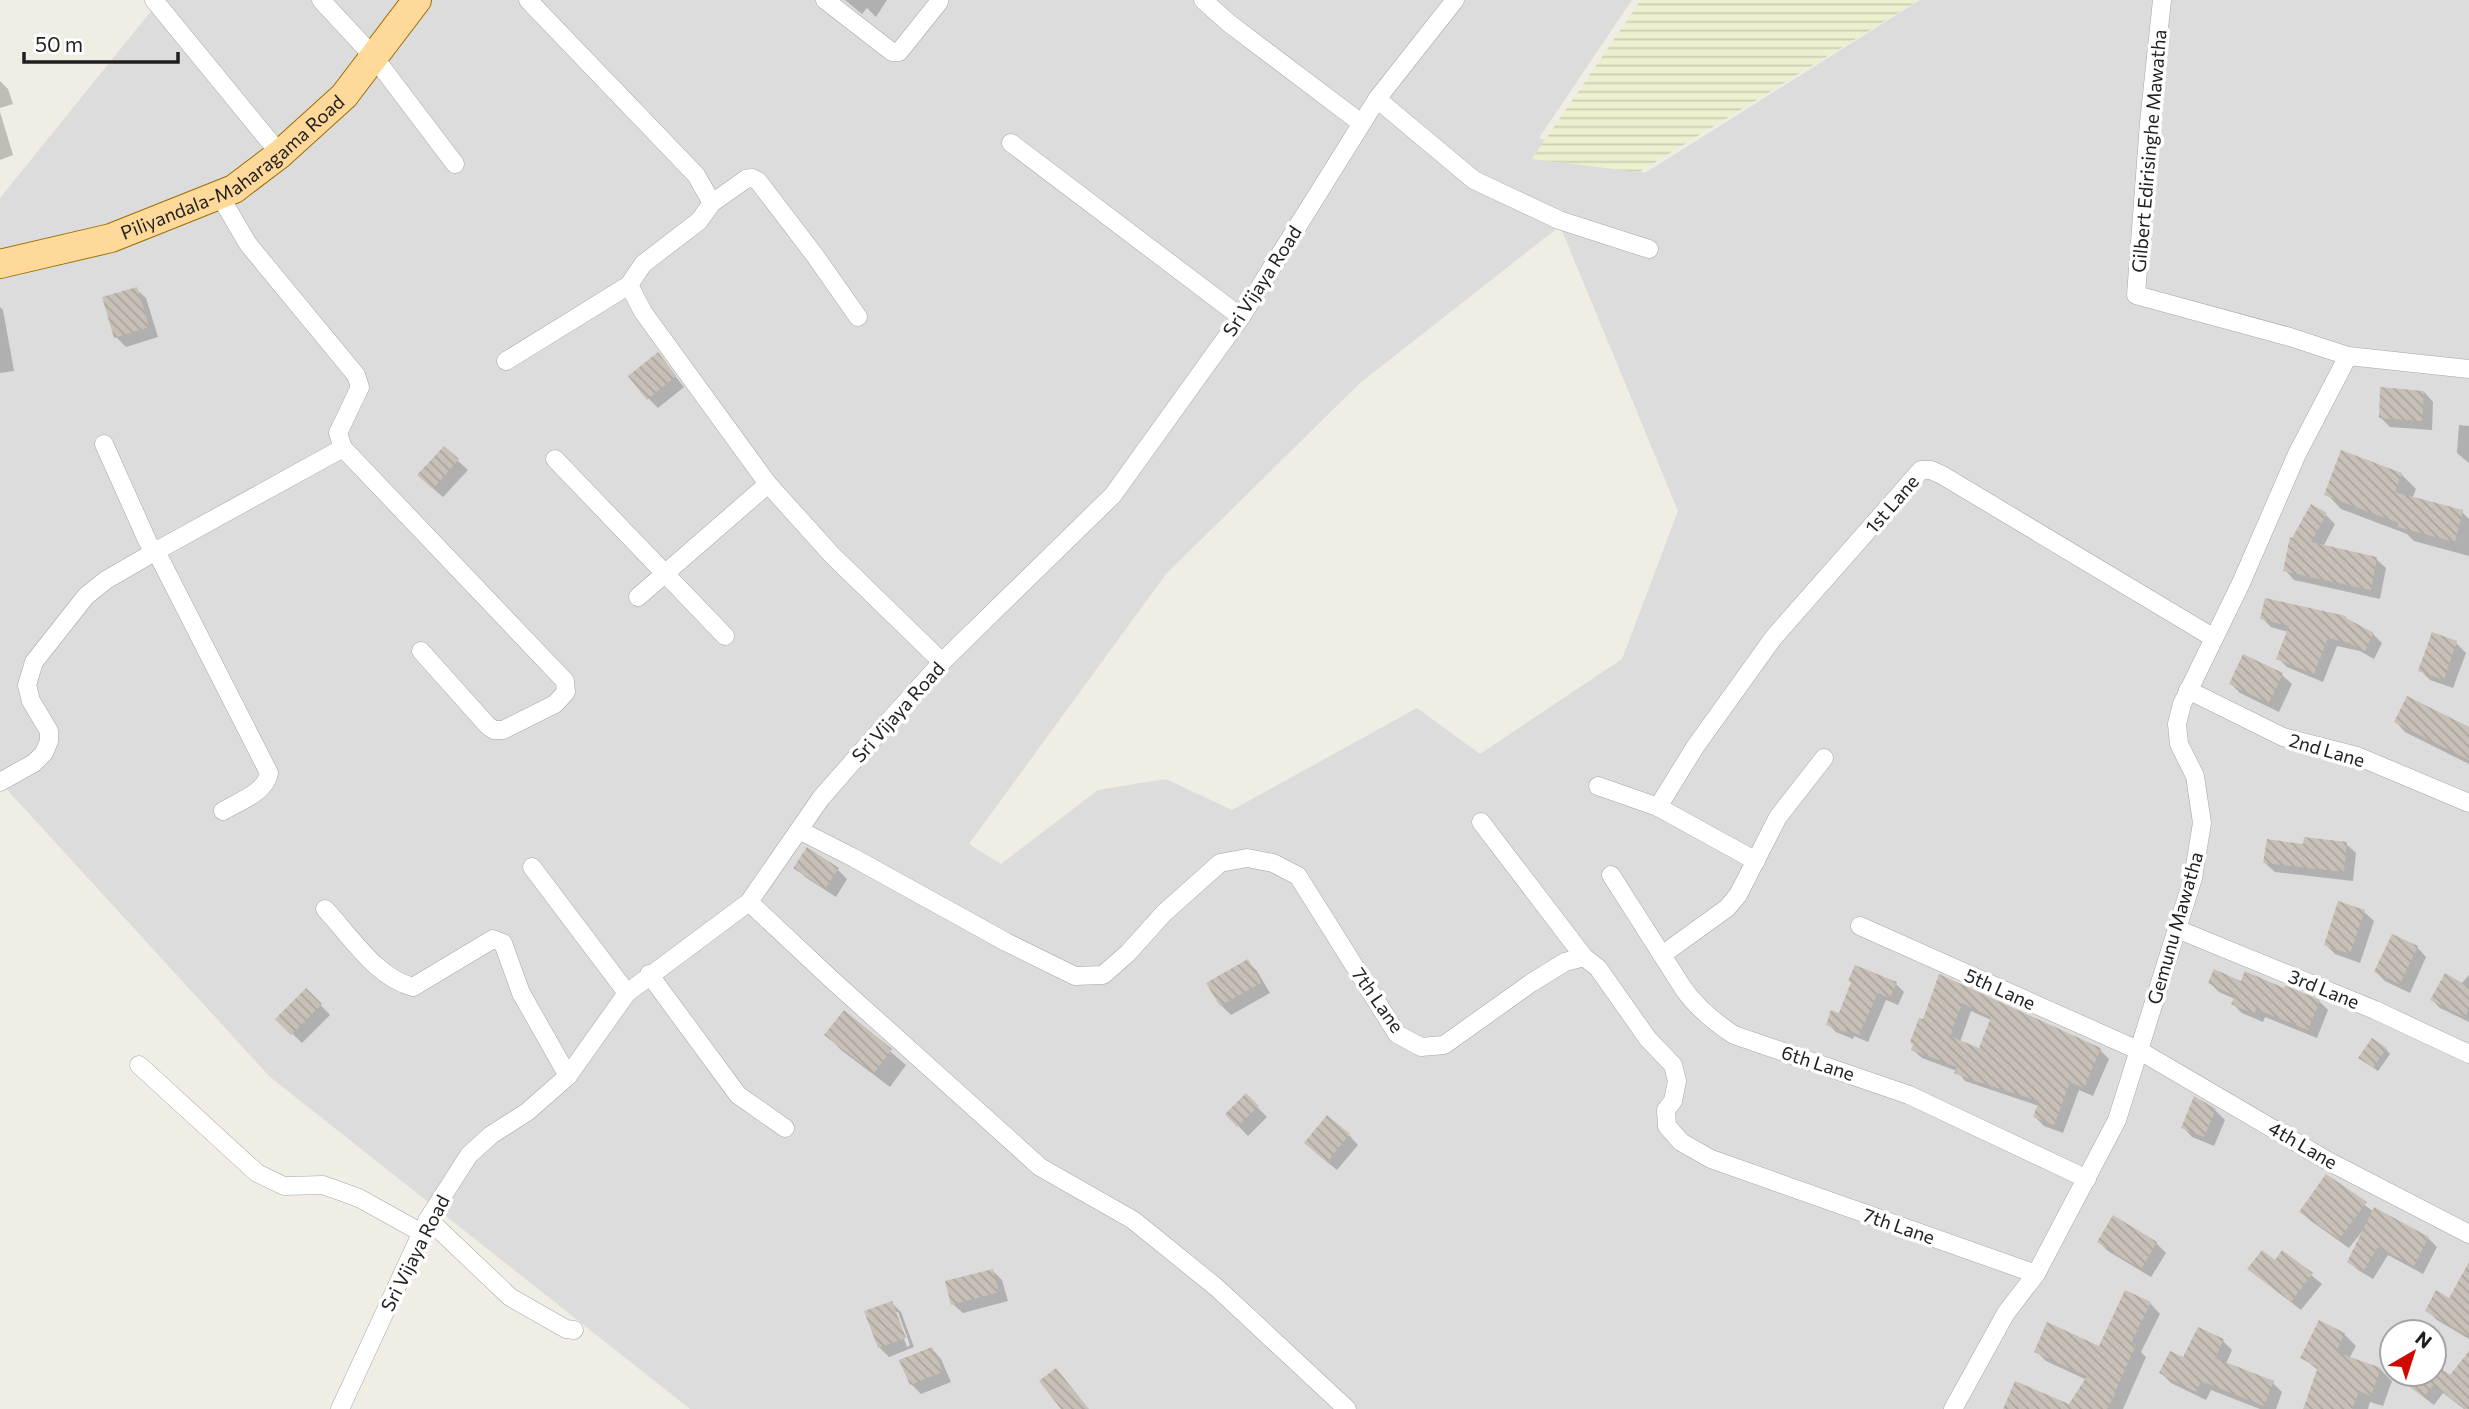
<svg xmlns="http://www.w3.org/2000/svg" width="2469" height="1409" viewBox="0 0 2469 1409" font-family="Commissioner,sans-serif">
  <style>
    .residential { fill: #dddcdc; fill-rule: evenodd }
    .farmland { fill: url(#farmland-rules) }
    .shadow { fill: #0003; fill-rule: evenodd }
    .building { fill: url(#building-back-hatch); fill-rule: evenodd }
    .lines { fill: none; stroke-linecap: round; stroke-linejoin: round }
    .minor-casing { stroke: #a6a6a6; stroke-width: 19 }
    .primary-casing { stroke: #996f00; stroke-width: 30 }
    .minor { stroke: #fff; stroke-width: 18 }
    .primary { stroke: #ffd99a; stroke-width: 28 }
    .labels { text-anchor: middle; stroke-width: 7; stroke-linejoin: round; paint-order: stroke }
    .street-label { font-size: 19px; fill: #1f1f1f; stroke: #fff }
  </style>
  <defs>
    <pattern id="farmland-rules" width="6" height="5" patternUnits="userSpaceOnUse" patternTransform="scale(1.75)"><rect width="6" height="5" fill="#ecf0cf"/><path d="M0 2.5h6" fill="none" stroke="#cacdb1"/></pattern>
    <pattern id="building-back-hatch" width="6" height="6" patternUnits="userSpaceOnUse" patternTransform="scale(1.75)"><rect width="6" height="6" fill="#c8c0b7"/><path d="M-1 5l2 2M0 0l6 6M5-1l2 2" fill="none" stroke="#aba59d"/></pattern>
  </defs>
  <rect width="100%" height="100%" fill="#f0ede4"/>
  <!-- residential -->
  <path class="residential" d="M160,0H1632L1539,138L1645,173L1920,0H2469V1409H690L270,1077L0,782V198ZM1560,226L1678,511L1622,659L1480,754L1417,708L1232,810L1166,779L1098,790L1001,864L969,844L1166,574L1360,383ZM2392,1332H2434V1374H2392Z"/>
  <!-- farmland -->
  <polygon class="farmland" points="1641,0 1919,0 1639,172 1532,159"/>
  <!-- shadow -->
  <g class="shadow">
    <polygon points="845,0 887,0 876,17 867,8 862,14"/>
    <polygon points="0,81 8,89 13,104 0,108"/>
    <polygon points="0,112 13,155 0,160"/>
    <polygon points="136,289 146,298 158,337 126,347 116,337"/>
    <polygon points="0,307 3,310 14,371 0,373"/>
    <polygon points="658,355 684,387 658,408 648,398"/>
    <polygon points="2424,392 2433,402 2432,430 2390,427 2380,417"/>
    <polygon points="2459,425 2469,426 2469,463 2457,453"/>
    <polygon points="444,448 468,470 443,497 429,485"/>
    <polygon points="2401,474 2416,489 2412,499 2462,512 2469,519 2469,556 2414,541 2407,534 2341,509 2327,494"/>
    <polygon points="2326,515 2335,524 2323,547 2376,559 2386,568 2380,599 2294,580 2285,570"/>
    <polygon points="2262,618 2373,634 2382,643 2374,659 2360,651 2337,646 2323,682 2287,667 2278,658 2288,632 2271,627"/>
    <polygon points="2433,634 2456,643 2466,653 2453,688 2430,680 2420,670"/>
    <polygon points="2244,656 2282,675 2292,684 2279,712 2240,693 2231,684"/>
    <polygon points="2396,722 2469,731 2469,764 2405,732"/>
    <polygon points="2346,844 2356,853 2353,881 2275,872 2265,863 2305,846"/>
    <polygon points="796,867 838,870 847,879 836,897 805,877"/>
    <polygon points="2364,912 2374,921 2360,963 2335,954 2326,945"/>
    <polygon points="2417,947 2426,957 2410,993 2385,981 2376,972"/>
    <polygon points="1247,961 1257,971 1270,993 1231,1015 1221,1005 1209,984"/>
    <polygon points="2469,975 2469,1022 2440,1008 2432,1000 2461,984"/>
    <path d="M1940,976L2100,1050L2109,1059L2093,1096L2079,1090L2063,1133L2044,1126L2035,1117L2039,1106L1965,1081L1957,1071L1922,1058L1913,1050ZM1971,1011L1991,1020L1980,1050L1960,1042Z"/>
    <polygon points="1853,983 1896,984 1904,992 1898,1005 1886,1000 1868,1042 1854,1036 1853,1039 1836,1032 1828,1024 1840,1015"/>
    <polygon points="2210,983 2242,983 2319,1001 2328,1010 2317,1038 2265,1017 2263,1022 2242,1013 2233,1004 2235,999 2219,992"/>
    <polygon points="306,990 330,1015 302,1043 277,1019"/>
    <polygon points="844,1012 906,1065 890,1087 841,1050 827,1035"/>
    <polygon points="2386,1049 2390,1054 2378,1071 2365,1062"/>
    <polygon points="1246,1096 1267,1117 1248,1136 1227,1114"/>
    <polygon points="2215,1110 2225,1120 2214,1146 2192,1137 2183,1127"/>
    <polygon points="1349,1135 1358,1145 1337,1170 1316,1153"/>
    <polygon points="2326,1176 2374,1212 2428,1238 2437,1247 2423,1274 2388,1255 2373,1279 2358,1270 2349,1262 2364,1229 2349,1248 2311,1221 2302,1212"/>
    <polygon points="2099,1242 2156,1243 2166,1253 2151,1277 2108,1251"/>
    <polygon points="2283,1252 2322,1284 2301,1310 2249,1269 2275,1262"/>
    <polygon points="2469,1266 2469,1339 2437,1320 2427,1310 2449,1300"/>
    <polygon points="993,1271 1002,1280 1008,1301 963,1313 953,1304"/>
    <path d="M892,1303L901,1312L914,1347L889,1357L879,1347ZM894,1312H898L910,1345L907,1347Z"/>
    <polygon points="2150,1303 2160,1314 2141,1352 2146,1357 2123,1409 2005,1409 2070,1407 2087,1380 2046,1361 2036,1351 2099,1348"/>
    <polygon points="2344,1334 2356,1346 2349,1359 2380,1369 2392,1381 2383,1406 2370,1402 2368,1409 2308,1409 2319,1371 2302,1357"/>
    <polygon points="2223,1341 2232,1350 2226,1364 2273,1383 2282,1392 2276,1409 2260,1409 2211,1390 2206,1400 2171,1383 2161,1373"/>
    <polygon points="932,1349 941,1359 951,1382 921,1394 911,1384"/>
    <polygon points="2469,1354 2469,1409 2464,1409 2443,1393 2434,1405 2393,1374 2434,1374 2434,1365 2451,1378"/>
    <polygon points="2392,1362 2392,1373 2387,1368"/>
  </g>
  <!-- building -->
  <g class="building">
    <polygon points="137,287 149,327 114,338 102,297"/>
    <polygon points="658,352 676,376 647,400 628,376"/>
    <polygon points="2380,387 2424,391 2422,421 2379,418"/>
    <polygon points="444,446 459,459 433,489 417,475"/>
    <polygon points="2341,450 2402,473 2395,492 2463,510 2455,542 2397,527 2399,523 2324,495"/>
    <polygon points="2311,504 2327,513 2311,542 2377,557 2371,590 2283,571 2290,537 2292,538"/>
    <polygon points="2265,598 2346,616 2346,618 2374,633 2365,651 2349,643 2328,638 2314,674 2276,659 2289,626 2260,619"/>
    <polygon points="2432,632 2457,641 2444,680 2418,671"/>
    <polygon points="2243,654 2283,673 2269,703 2229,684"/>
    <polygon points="2407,696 2469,727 2469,760 2394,722"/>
    <polygon points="2304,837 2347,842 2344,872 2263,863 2267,839 2303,844"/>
    <polygon points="807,847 839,868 825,889 793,868"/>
    <polygon points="2338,901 2365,910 2350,954 2324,945"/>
    <polygon points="2392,934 2418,946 2400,984 2374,972"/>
    <polygon points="1248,959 1261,983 1220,1006 1206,983"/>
    <polygon points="1855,965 1897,982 1890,998 1878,993 1859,1035 1846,1029 1845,1032 1826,1025 1831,1010 1839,1013 1851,982 1848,981"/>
    <polygon points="2214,969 2241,981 2245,971 2284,988 2285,985 2320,1000 2308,1030 2256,1009 2254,1014 2231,1004 2235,996 2208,983"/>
    <polygon points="2445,973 2469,987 2469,1008 2465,1017 2430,1000"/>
    <path d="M1939,974L2101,1048L2084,1088L2070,1082L2054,1125L2033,1117L2039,1101L1975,1081L1954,1073L1957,1067L1911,1050L1913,1044L1910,1042L1919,1018L1923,1019ZM1962,1003L1991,1017L1979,1048L1950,1036Z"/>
    <polygon points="306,988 322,1004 291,1035 275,1019"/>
    <polygon points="844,1010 892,1049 874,1073 824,1035"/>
    <polygon points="2372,1038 2387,1048 2373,1068 2358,1058"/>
    <polygon points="1246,1093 1259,1106 1237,1127 1225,1114"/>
    <polygon points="2194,1096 2216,1109 2204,1137 2181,1128"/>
    <polygon points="1327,1115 1350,1134 1327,1162 1304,1143"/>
    <polygon points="2326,1174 2367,1202 2339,1239 2299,1212"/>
    <polygon points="2374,1207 2429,1237 2414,1266 2378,1247 2363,1272 2347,1262"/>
    <polygon points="2113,1215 2157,1242 2141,1269 2097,1242"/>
    <polygon points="2262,1250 2275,1260 2282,1250 2313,1273 2291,1302 2247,1269"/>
    <polygon points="2469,1262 2469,1336 2425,1311 2436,1290 2449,1298"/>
    <polygon points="993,1269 999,1292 951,1305 945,1281"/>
    <polygon points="2125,1290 2151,1302 2131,1343 2136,1345 2114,1394 2115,1395 2107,1409 2003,1409 2015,1381 2069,1404 2087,1376 2034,1352 2047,1322 2099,1346"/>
    <polygon points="892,1301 906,1338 878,1348 864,1311"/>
    <polygon points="2319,1320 2345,1333 2336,1352 2381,1368 2371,1396 2359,1391 2352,1409 2303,1409 2318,1367 2300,1358"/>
    <polygon points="2198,1327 2224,1339 2215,1358 2274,1381 2264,1406 2201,1381 2196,1392 2159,1373 2170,1351 2183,1357"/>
    <polygon points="932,1347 943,1372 910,1385 899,1360"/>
    <polygon points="2469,1351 2469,1409 2465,1409 2433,1385 2424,1397 2393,1374 2434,1374 2434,1363 2450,1375"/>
    <polygon points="1056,1368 1089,1409 1061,1409 1039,1381"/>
  </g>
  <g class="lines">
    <defs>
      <g id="minor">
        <polyline points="154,0 280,154"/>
        <polyline points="321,0 374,57 455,164"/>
        <polyline points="528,0 696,175 712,203"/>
        <polyline points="825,0 892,52 899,52 939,2"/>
        <polyline points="1203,0 1230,24 1361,123"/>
        <polyline points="2162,0 2149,123 2136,295 2290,337 2348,356 2469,369"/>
        <polyline points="1377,99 1474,180 1559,220 1649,249"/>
        <polyline points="1011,143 1241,317"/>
        <polyline points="220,196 248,244 356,375 360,387 338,433 343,448 565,681 566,692 555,704 503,730 494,730 488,726 421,651"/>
        <polyline points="629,285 643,312 768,484 832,555 942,662"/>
        <polyline points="506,361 629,285 643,264 699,221 712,203 746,179 752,178 758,181 816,257 858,317"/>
        <polyline points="104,444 147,540 151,548 156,551 343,448"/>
        <polyline points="555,459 725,636"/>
        <polyline points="638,597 768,484"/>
        <polyline points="2188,690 2283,737 2357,756 2469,803"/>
        <path d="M0,782L34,763L44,753L49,741V731L31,701L27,685L34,662L86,596L106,580L156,551L269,773C265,793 240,801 223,811"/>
        <polyline points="1598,786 1658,807 1756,861"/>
        <polyline points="1658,807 1695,747 1774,637 1921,470 1931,470 1942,475 2214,638"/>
        <polyline points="1481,822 1584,957"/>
        <polyline points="799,830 854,858 1006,942 1075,976 1103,975 1128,953 1164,913 1220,863 1247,858 1273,863 1298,876 1397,1034 1421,1047 1444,1045 1531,983 1565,962 1584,957 1598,968 1648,1039 1673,1065 1677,1081 1673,1101 1666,1110 1667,1126 1681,1142 1711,1159 2036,1274"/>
        <polyline points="532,867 627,993"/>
        <path d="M1611,875L1683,988C1697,1008 1714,1022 1734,1035L1909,1095L2087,1179"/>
        <polyline points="749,902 830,978 1040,1167 1133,1220 1216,1287 1347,1409"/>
        <path d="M325,909C351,936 375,977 413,987L493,939L503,943L521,993L568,1076"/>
        <polyline points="1860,926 2140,1051 2328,1161 2469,1234"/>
        <polyline points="2177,929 2375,1010 2469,1054"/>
        <polyline points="1662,955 1727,908 1738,895 1778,817 1824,758"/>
        <polyline points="649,974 738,1095 785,1128"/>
        <polyline points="139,1065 257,1173 284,1186 323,1185 359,1198 422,1233"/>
        <polyline points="428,1219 510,1297 566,1329 574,1330"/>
        <polyline points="340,1409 428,1219 469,1155 491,1135 527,1112 568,1076 627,993 749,902 821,798 877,734 942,662 1113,495 1241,317 1377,99 1455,0"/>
        <polyline points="1953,1409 2006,1313 2036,1274 2117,1120 2193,878 2202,823 2195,776 2179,744 2177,724 2182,704 2241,583 2297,454 2348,356"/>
      </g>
      <g id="primary">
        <path id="s1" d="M0,264L111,238L234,189L280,154L344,96L417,0"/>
      </g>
    </defs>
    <!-- minor casing -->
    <use href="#minor" class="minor-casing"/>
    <!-- primary casing -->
    <use href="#primary" class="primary-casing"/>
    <!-- minor -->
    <use href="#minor" class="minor"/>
    <!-- primary -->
    <use href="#primary" class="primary"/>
  </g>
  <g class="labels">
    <!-- street labels -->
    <g class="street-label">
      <text transform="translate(2149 151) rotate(-85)" y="7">Gilbert Edirisinghe Mawatha</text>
      <text dy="7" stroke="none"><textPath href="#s1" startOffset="256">Piliyandala-Maharagama Road</textPath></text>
      <text transform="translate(1262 281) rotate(-57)" y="7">Sri Vijaya Road</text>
      <text transform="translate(1892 504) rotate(-49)" y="7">1st Lane</text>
      <text transform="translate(898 712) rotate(-48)" y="7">Sri Vijaya Road</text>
      <text transform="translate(2327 750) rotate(16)" y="7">2nd Lane</text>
      <text transform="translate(2175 928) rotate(-74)" y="7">Gemunu Mawatha</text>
      <text transform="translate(2000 989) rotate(24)" y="7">5th Lane</text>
      <text transform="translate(2324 989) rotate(22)" y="7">3rd Lane</text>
      <text transform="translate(1378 1000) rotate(55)" y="7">7th Lane</text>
      <text transform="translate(1818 1063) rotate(18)" y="7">6th Lane</text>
      <text transform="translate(2303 1145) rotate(30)" y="7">4th Lane</text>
      <text transform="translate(1899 1226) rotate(19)" y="7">7th Lane</text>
      <text transform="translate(415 1253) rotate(-63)" y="7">Sri Vijaya Road</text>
    </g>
  </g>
  <!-- north arrow -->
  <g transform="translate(2413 1353) rotate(39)"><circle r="33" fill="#ffffff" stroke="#a5a5a5" stroke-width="2"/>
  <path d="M0-5L12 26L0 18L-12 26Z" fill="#cd0b00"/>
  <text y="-10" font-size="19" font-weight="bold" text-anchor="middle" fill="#1f1f1f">N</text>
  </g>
  <!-- scale -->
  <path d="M24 52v10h154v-10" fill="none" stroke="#1f1f1f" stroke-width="3.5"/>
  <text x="35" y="52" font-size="21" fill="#1f1f1f" stroke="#ffffff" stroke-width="5" paint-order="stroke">50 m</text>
</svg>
